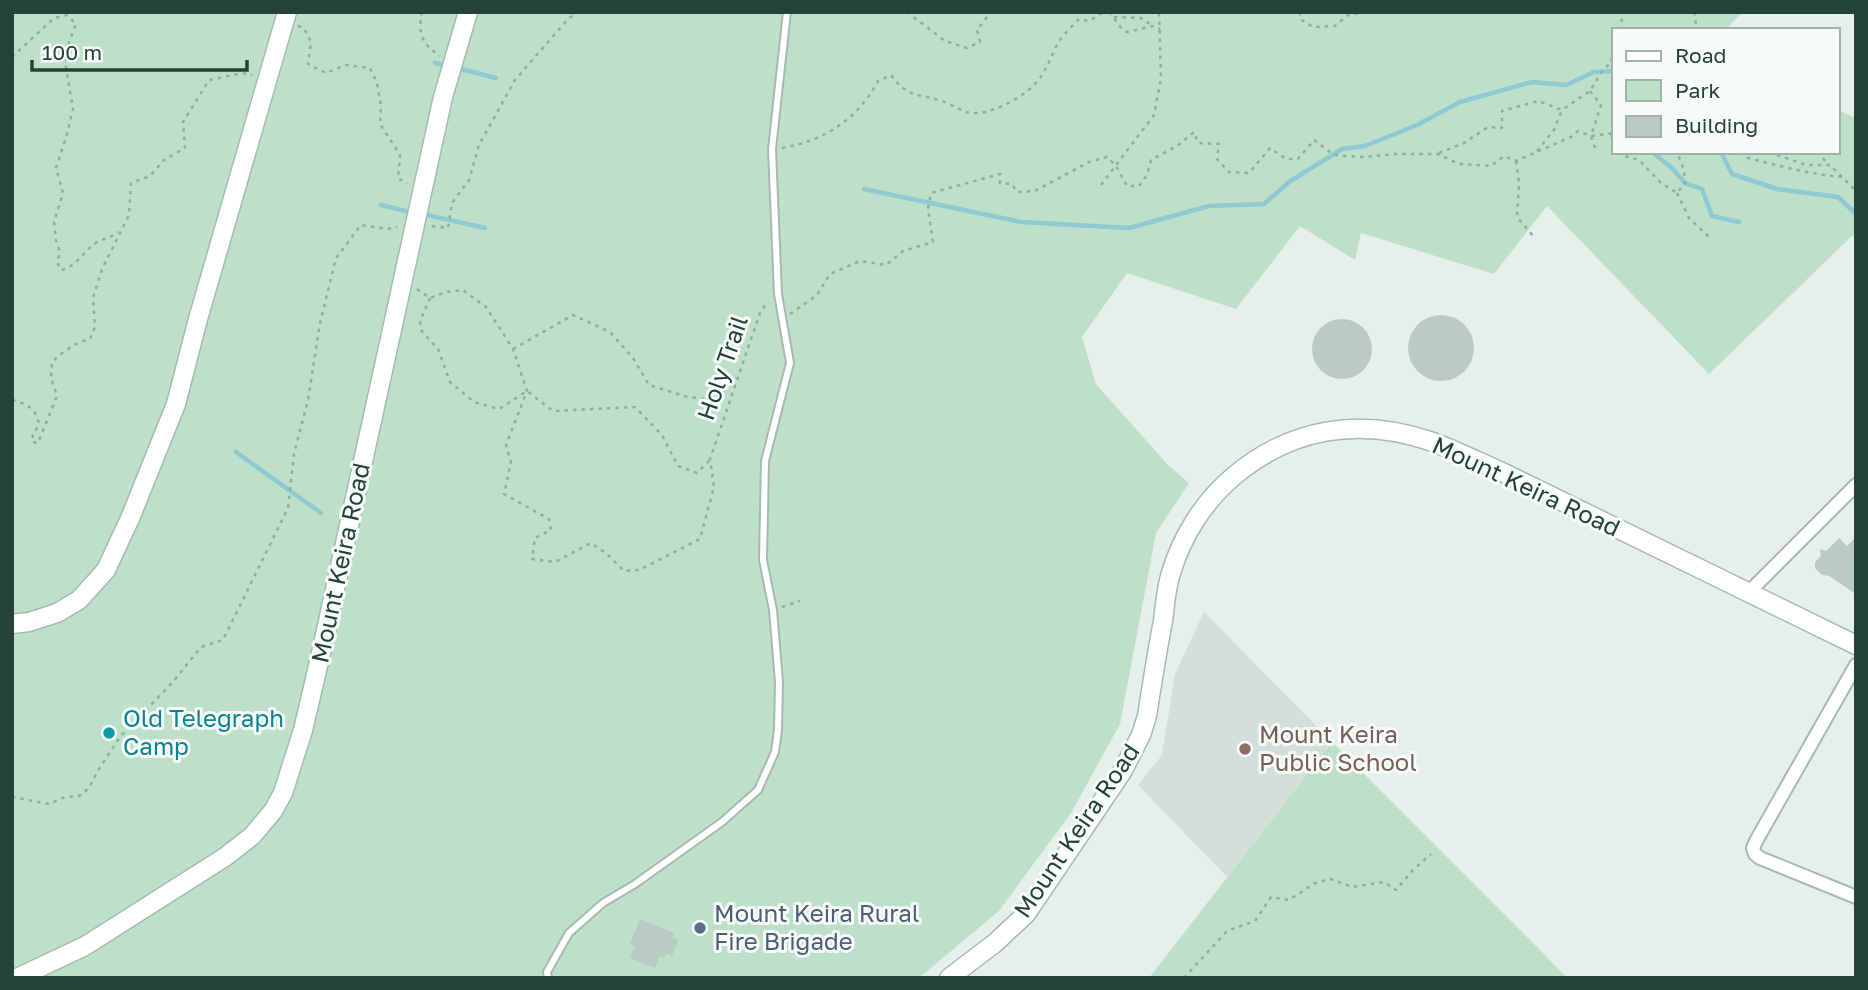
<svg xmlns="http://www.w3.org/2000/svg" width="1868" height="990" viewBox="0 0 1868 990" font-family="'Golos Text',sans-serif">
  <style>
    .built { fill: #d4dfda }
    .green { fill: #bfe0c8 }
    .lines { fill: none; stroke-linecap: round; stroke-linejoin: round }
    .stream { stroke: #8ec9d4; stroke-width: 4.5 }
    .building { fill: #bbcac4 }
    .lane-casing { stroke: #a8b8b2; stroke-width: 10 }
    .street-casing { stroke: #a8b8b2; stroke-width: 16 }
    .secondary-casing { stroke: #a4bbb3; stroke-width: 21 }
    .path { stroke: #86b3a5; stroke-width: 2.5; stroke-dasharray: 3.5 5; stroke-linecap: butt }
    .lane { stroke: #fff; stroke-width: 6 }
    .street { stroke: #fff; stroke-width: 12 }
    .secondary { stroke: #fff; stroke-width: 18 }
    .culture-dot { fill: #0f9aa8; stroke: #f7fbf9; stroke-width: 2.5 }
    .education-dot { fill: #8d6e63; stroke: #f7fbf9; stroke-width: 2.5 }
    .service-dot { fill: #5c6f8a; stroke: #f7fbf9; stroke-width: 2.5 }
    .labels { text-anchor: middle; stroke-width: 6; stroke-linejoin: round; paint-order: stroke }
    .street-label { font-size: 24px; fill: #24423a; stroke: #f7fbf9 }
    .culture-label { font-size: 24px; fill: #0d838f; stroke: #f7fbf9; text-anchor: start }
    .education-label { font-size: 24px; fill: #785e54; stroke: #f7fbf9; text-anchor: start }
    .service-label { font-size: 24px; fill: #4e5e75; stroke: #f7fbf9; text-anchor: start }
  </style>
  <rect width="100%" height="100%" fill="#e6efeb"/>
  <!-- built -->
  <polygon class="built" points="1204,612 1332,742 1227,877 1138,785 1162,755 1175,674"/>
  <!-- green -->
  <g class="green">
    <polygon points="12,12 1743,12 1725,30 1614,30 1614,152 1838,152 1838,110 1856,118 1856,237 1853,235 1709,374 1547,206 1494,274 1361,233 1355,260 1300,226 1236,309 1127,273 1082,337 1096,384 1168,465 1189,483 1156,533 1120,724 1071,813 999,911 919,978 12,978"/>
    <polygon points="1332,742 1541,951 1567,978 1149,978"/>
  </g>
  <g class="lines">
    <!-- stream -->
    <g class="stream">
      <polyline points="435,63 448,66"/>
      <polyline points="457,68 496,78"/>
      <polyline points="1652,152 1672,168 1685,183 1702,189 1712,216 1739,222"/>
      <polyline points="1721,152 1732,174 1777,189 1838,197 1856,214"/>
      <polyline points="864,189 1021,222 1129,228 1209,206 1264,204 1289,182 1342,149 1365,146 1417,125 1460,102 1532,82 1566,85 1594,72 1614,71"/>
      <polyline points="381,205 414,213"/>
      <polyline points="423,214 485,228"/>
      <polyline points="236,452 321,513"/>
    </g>
  </g>
  <!-- building -->
  <g class="building">
    <circle cx="1441" cy="348" r="33"/>
    <circle cx="1342" cy="349" r="30"/>
    <polygon points="1856,537 1856,594 1829,576 1822,575 1815,568 1815,562 1821,556 1820,549 1826,551 1839,538 1847,546"/>
    <polygon points="640,919 674,933 672,938 678,940 672,956 666,953 664,958 660,956 655,968 630,958 635,946 630,944"/>
  </g>
  <g class="lines">
    <defs>
      <polyline id="lane" points="548,978 547,972 569,933 603,903 635,884 722,822 758,790 775,752 778,730 779,682 773,610 763,560 765,461 790,363 778,294 772,149 787,12"/>
      <g id="street">
        <polyline points="1749,592 1856,485"/>
        <polyline points="1856,665 1756,841 1753,848 1755,854 1760,858 1856,897"/>
      </g>
      <g id="secondary">
        <polyline points="12,624 29,622 57,613 79,600 106,570 131,516 176,404 198,319 287,12"/>
        <polyline points="17,978 85,946 225,857 252,836 273,811 283,793 303,730 319,662 443,97 468,12"/>
        <path d="M949,978L995,943L1026,914L1122,772L1141,735L1147,716C1152,684 1157,652 1163,621C1165,605 1166,588 1171,573C1182,536 1204,501 1234,476C1291,428 1359,417 1430,441C1455,450 1479,462 1504,473L1856,645"/>
      </g>
    </defs>
    <!-- lane casing -->
    <use href="#lane" class="lane-casing"/>
    <!-- street casing -->
    <use href="#street" class="street-casing"/>
    <!-- secondary casing -->
    <use href="#secondary" class="secondary-casing"/>
    <!-- path -->
    <g class="path">
      <path d="M422,12C418,34 421,43 440,56"/>
      <polyline points="907,12 945,41 967,48 980,42 977,30 991,12"/>
      <path d="M1109,12C1116,19 1118,27 1127,32L1153,26L1160,29"/>
      <polyline points="1300,12 1300,19 1313,27 1335,26 1348,15 1369,12"/>
      <polyline points="1694,12 1697,30"/>
      <polyline points="1114,17 1141,18 1153,26"/>
      <polyline points="298,26 304,28 311,42 308,64 326,73 346,65 370,68 377,83 381,106 380,124 400,155 398,178 407,184"/>
      <polyline points="1618,30 1625,12"/>
      <path d="M12,57L54,18L67,15L76,24L64,56L73,109L66,138L56,168L63,193L54,222L56,240L60,253L57,262L61,270C77,267 84,250 97,242C104,238 111,238 118,232"/>
      <polyline points="1590,91 1601,105 1591,136 1596,151"/>
      <polyline points="1611,134 1614,147"/>
      <path d="M782,148C824,141 858,119 878,81L891,75C908,98 917,93 942,101C950,104 958,109 966,112C986,118 1020,99 1034,85C1046,73 1050,58 1058,43C1064,34 1072,26 1079,19L1089,21L1104,12"/>
      <polyline points="1537,151 1554,130 1562,110"/>
      <polyline points="1618,152 1621,155 1639,160 1661,183 1677,193 1685,183 1684,170 1677,152"/>
      <path d="M1742,152L1744,157C1776,165 1808,174 1842,177"/>
      <polyline points="1769,152 1806,165 1830,165 1856,191"/>
      <polyline points="1817,152 1829,165"/>
      <polyline points="1439,153 1464,143 1488,127 1502,128 1502,111 1538,101 1562,110 1590,91 1600,74 1611,62 1614,43"/>
      <polyline points="1516,161 1519,183 1517,217 1534,237"/>
      <polyline points="1101,185 1154,115 1161,78 1159,12"/>
      <polyline points="1677,193 1689,218 1709,237"/>
      <polyline points="432,226 448,228 452,203 469,180 479,145 515,80 568,19 577,12"/>
      <polyline points="417,289 430,298 446,292 463,290 486,307 513,349 527,391 506,445 511,462 504,494 549,519 551,530 535,538 532,559 555,562 591,543 607,554 624,571 639,570 700,539 714,487 710,459 761,310 769,302"/>
      <polyline points="430,298 420,321 421,330 438,349 450,382 474,402 499,409 527,391 553,411 635,407 662,435 678,466 697,473 710,460"/>
      <polyline points="790,314 817,295 830,274 860,261 886,265 903,251 933,242 928,209 931,193 1000,174 1000,183 1012,184 1017,192 1035,191 1089,162 1107,157 1116,166 1127,186 1139,186 1147,175 1151,160 1177,146 1194,132 1198,143 1219,144 1217,159 1229,172 1249,173 1270,148 1286,159 1298,159 1314,140 1334,155 1361,157 1398,154 1438,154 1459,164 1491,166 1504,156 1516,161 1571,137 1578,131 1591,136 1614,133"/>
      <polyline points="513,349 573,315 610,332 633,358 649,385 684,396 711,400 736,382"/>
      <path d="M12,400C27,404 36,408 39,424L33,435L32,442L38,443L57,396L51,378L52,362C64,351 74,343 90,339L95,327L93,298L102,269L129,215L131,183L150,176L164,160L185,148L183,122L209,80L242,73L252,75"/>
      <polyline points="782,607 800,601"/>
      <polyline points="12,797 49,804 65,797 79,796 89,788 99,769 120,737 172,683 201,647 223,640 288,508 294,454 308,400 320,323 336,258 361,225 387,229 397,227"/>
      <polyline points="1184,978 1227,931 1255,921 1271,897 1289,900 1315,883 1331,879 1352,887 1384,882 1396,890 1413,870 1431,854"/>
    </g>
    <!-- lane -->
    <use href="#lane" class="lane"/>
    <!-- street -->
    <use href="#street" class="street"/>
    <!-- secondary -->
    <use href="#secondary" class="secondary"/>
  </g>
  <!-- markers -->
  <circle class="culture-dot" cx="109" cy="733" r="7"/>
  <circle class="education-dot" cx="1245" cy="749" r="7"/>
  <circle class="service-dot" cx="700" cy="928" r="7"/>
  <g class="labels">
    <!-- street labels -->
    <g class="street-label">
      <text transform="translate(723 368) rotate(-71)" y="8">Holy Trail</text>
      <text transform="translate(1526 487) rotate(25)" y="8">Mount Keira Road</text>
      <text transform="translate(341 563) rotate(-78)" y="8">Mount Keira Road</text>
      <text transform="translate(1077 831) rotate(-56)" y="8">Mount Keira Road</text>
    </g>
    <!-- culture labels -->
    <g class="culture-label">
      <text x="123" y="727">Old Telegraph<tspan x="123" dy="28">Camp</tspan></text>
    </g>
    <!-- education labels -->
    <g class="education-label">
      <text x="1259" y="743">Mount Keira<tspan x="1259" dy="28">Public School</tspan></text>
    </g>
    <!-- service labels -->
    <g class="service-label">
      <text x="714" y="922">Mount Keira Rural<tspan x="714" dy="28">Fire Brigade</tspan></text>
    </g>
  </g>
  <!-- border -->
  <rect width="1868" height="990" fill="none" stroke="#24423a" stroke-width="28"/>
  <!-- legend -->
  <rect x="1612" y="28" width="228" height="126" fill="#f7fbf9" stroke="#a3b1ad" stroke-width="2"/>
  <rect x="1626" y="51" width="35" height="10" fill="#ffffff" stroke="#a3b1ad" stroke-width="2"/>
  <text x="1675" y="63" font-size="21" fill="#24423a">Road</text>
  <rect x="1626" y="80" width="35" height="21" fill="#bfe0c8" stroke="#a3b1ad" stroke-width="2"/>
  <text x="1675" y="98" font-size="21" fill="#24423a">Park</text>
  <rect x="1626" y="116" width="35" height="21" fill="#bbcac4" stroke="#a3b1ad" stroke-width="2"/>
  <text x="1675" y="133" font-size="21" fill="#24423a">Building</text>
  <!-- scale -->
  <path d="M32 60v10h215v-10" fill="none" stroke="#24423a" stroke-width="3.5"/>
  <text x="42" y="60" font-size="21" fill="#24423a" stroke="#f7fbf9" stroke-width="5" paint-order="stroke">100 m</text>
</svg>
